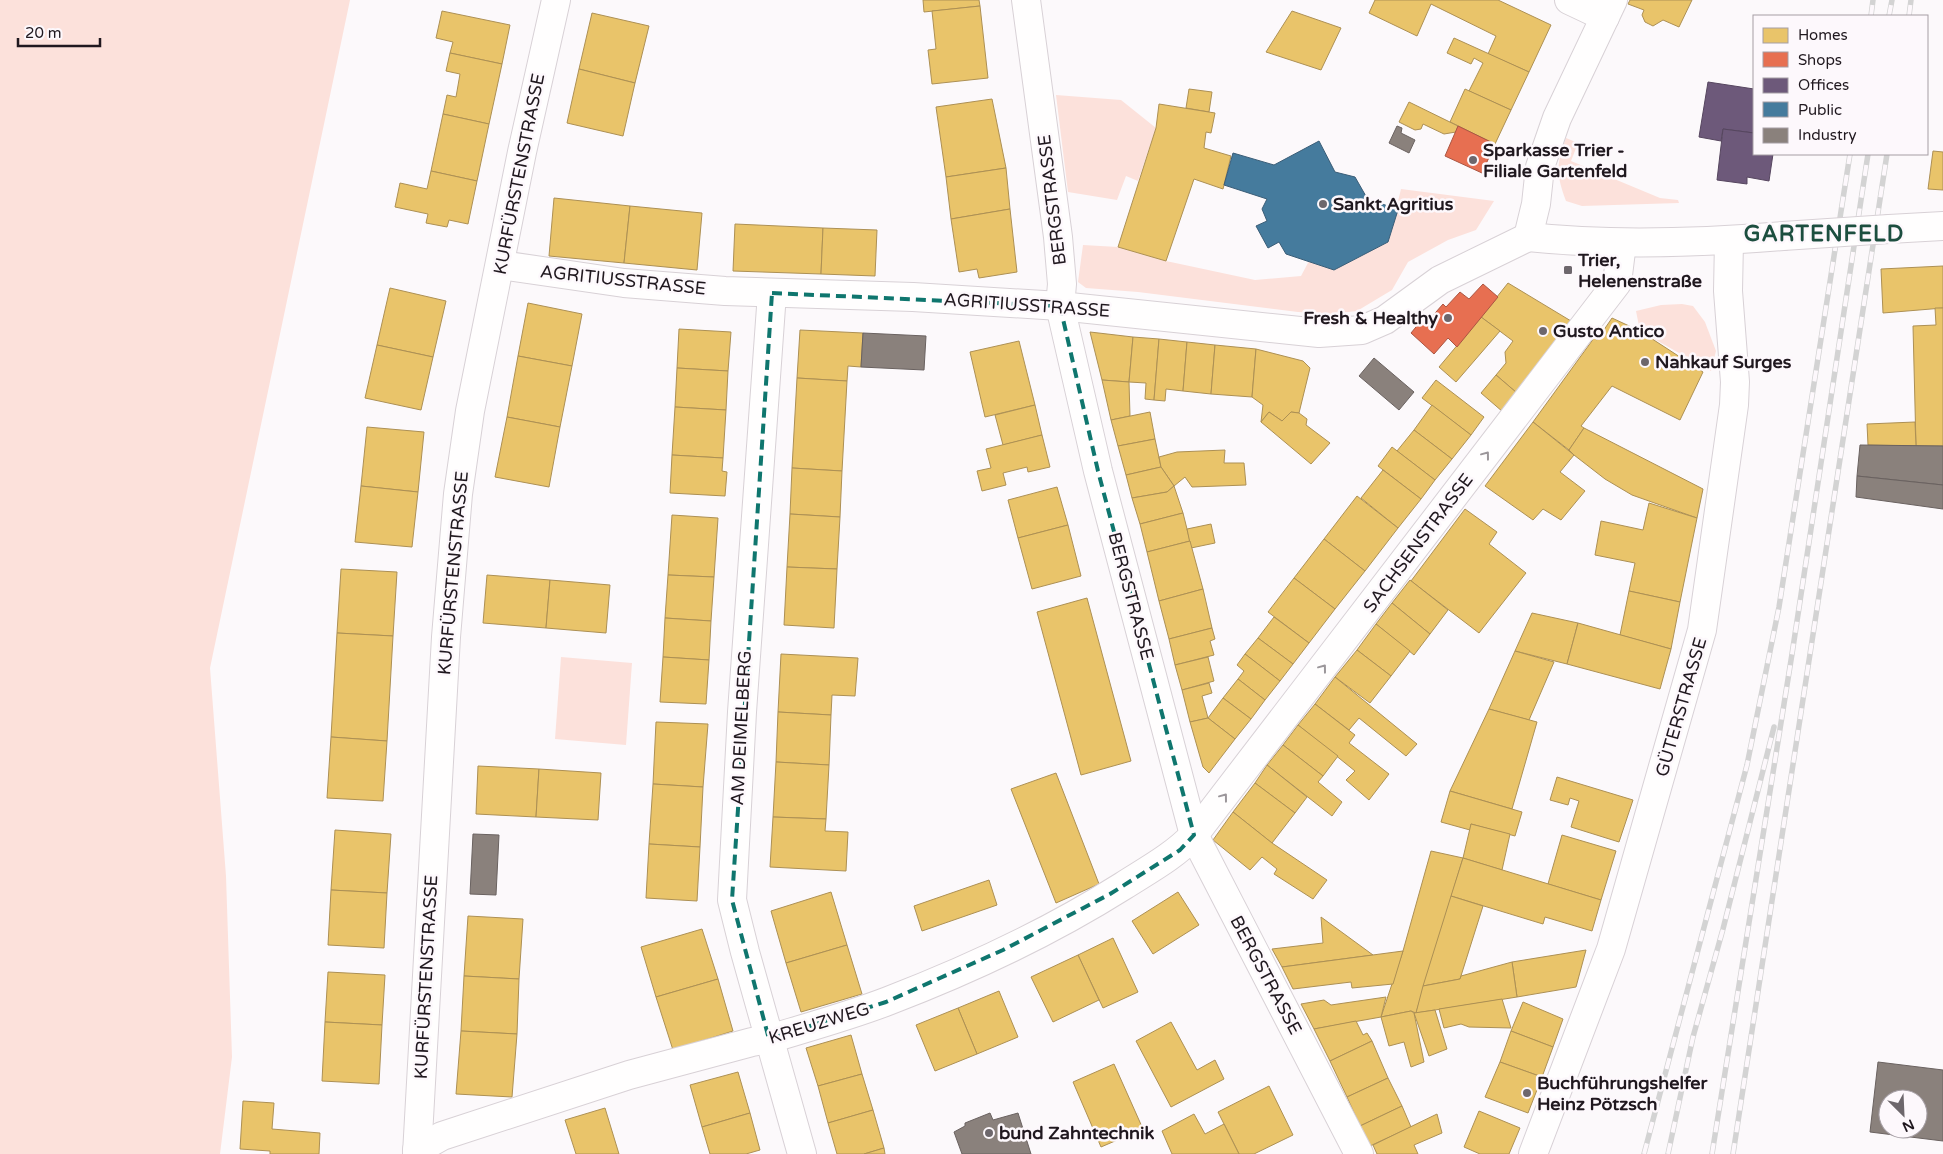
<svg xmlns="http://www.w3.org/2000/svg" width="1943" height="1154" viewBox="0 0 1943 1154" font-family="'Varela Round',sans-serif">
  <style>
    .green { fill: #fce1db }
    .homes { fill: #e9c46a; stroke: #ad9054 }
    .shops { fill: #e76f51; stroke: #ab5542 }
    .offices { fill: #6d597a; stroke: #56465f }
    .public { fill: #457b9d; stroke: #3a5d77 }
    .industry { fill: #8a817c; stroke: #6a6260; fill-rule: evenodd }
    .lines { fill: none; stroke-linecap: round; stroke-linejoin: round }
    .minor-casing { stroke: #d8d1d6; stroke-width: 30 }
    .minor { stroke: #fffefe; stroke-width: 28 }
    .rail-casing { stroke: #d3d3d3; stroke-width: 5.5 }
    .rail { stroke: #fdf8fc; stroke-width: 4; stroke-dasharray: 11; stroke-linecap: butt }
    .minor-bridge-casing { stroke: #d8d1d6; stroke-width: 30; stroke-linecap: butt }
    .minor-bridge { stroke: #fffefe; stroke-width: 28 }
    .oneway { stroke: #9b969a }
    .marked { fill: none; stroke: #0f766e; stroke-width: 4; stroke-dasharray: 10 6; stroke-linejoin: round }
    .poi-dot { fill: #6d676c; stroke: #fdf8fc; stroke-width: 2 }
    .labels { text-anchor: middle; stroke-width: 5; stroke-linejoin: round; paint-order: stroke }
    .poi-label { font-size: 18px; font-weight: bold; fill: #20181f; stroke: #fdf8fc; text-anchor: start }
    .street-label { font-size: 18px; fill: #20181f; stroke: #fdf8fc }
    .district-label { font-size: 22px; font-weight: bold; letter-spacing: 1px; fill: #1c4e3f; stroke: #fdf8fc }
  </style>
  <rect width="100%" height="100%" fill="#fcf9fb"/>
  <!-- green -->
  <g class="green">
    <polygon points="0,0 350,0 210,668 226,876 232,1057 220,1154 0,1154"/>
    <polygon points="1056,95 1121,100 1156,128 1138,181 1126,176 1117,200 1068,192"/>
    <path d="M1566,138L1578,143L1571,161L1660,198L1678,200L1679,203L1582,206L1566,201C1556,173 1556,166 1566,138Z"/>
    <polygon points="1401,189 1494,201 1476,230 1448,240 1408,262 1392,290 1357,311 1331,314 1298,312 1138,292 1086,288 1078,282 1083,245 1118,247 1166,261 1255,280 1301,276 1309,261 1334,270 1388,242"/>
    <polygon points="1682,304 1693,306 1705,322 1716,351 1711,371 1640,331 1636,311 1661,305"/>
    <polygon points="561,657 632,663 626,745 555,739"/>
  </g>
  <!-- homes -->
  <g class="homes">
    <polygon points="923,0 979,0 980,6 924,12"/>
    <polygon points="1375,0 1498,0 1551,25 1529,72 1488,54 1496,36 1431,4 1417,36 1369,13"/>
    <polygon points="1630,0 1692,0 1679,27 1663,20 1653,26 1645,22 1642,15 1644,10 1628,4"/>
    <polygon points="980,6 988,78 932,84 928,50 936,49 932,11"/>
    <polygon points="442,11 510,25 502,64 450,53 453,42 436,38"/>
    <polygon points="1292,11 1341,28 1321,70 1266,52"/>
    <polygon points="592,13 649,26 635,83 579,69"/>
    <polygon points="1454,38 1529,72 1511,110 1469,91 1483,63 1474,58 1471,64 1447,53"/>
    <polygon points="450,53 502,64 489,124 443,114 447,95 456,97 460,74 446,71"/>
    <polygon points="579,69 635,83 623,136 567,123"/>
    <polygon points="1189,89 1212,92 1209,112 1186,108"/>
    <polygon points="1465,89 1511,110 1495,144 1450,122"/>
    <polygon points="992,99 1006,168 946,177 936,107"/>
    <polygon points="1409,102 1458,126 1456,132 1444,134 1423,124 1421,129 1415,130 1399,122"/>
    <polygon points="1159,104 1215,113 1211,133 1206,132 1204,148 1231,156 1223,189 1194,179 1166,261 1118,247 1156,128"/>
    <polygon points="443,114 489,124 477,181 431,171"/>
    <polygon points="1933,151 1943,152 1943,190 1928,189"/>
    <polygon points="1006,168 1010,209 951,219 946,177"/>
    <polygon points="431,171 477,181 468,224 449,220 447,227 426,223 428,214 395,207 400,183 427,189"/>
    <polygon points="554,198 630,206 624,263 549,256"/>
    <polygon points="630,206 702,213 697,270 624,263"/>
    <polygon points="1010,209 1017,272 979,278 977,269 959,272 951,219"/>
    <polygon points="735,224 823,228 821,274 733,271"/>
    <polygon points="823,228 877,230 875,276 821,274"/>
    <polygon points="1943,266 1943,308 1883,313 1881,269"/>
    <polygon points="1508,283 1571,321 1517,393 1496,375 1506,363 1505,352 1513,341 1481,317"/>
    <polygon points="390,288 446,301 433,357 377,345"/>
    <polygon points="528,303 582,314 572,366 518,356"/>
    <polygon points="1935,308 1943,308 1943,446 1916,446 1913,326 1936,325"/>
    <polygon points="1481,317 1500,331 1456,382 1439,367"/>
    <polygon points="1612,318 1640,331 1703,372 1680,420 1612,386 1581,426 1584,428 1569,450 1533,422 1594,338 1597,340"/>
    <polygon points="679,329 731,332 728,371 677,368"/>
    <polygon points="800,330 863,333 861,367 848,366 847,381 797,378"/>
    <polygon points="1090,332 1133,337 1129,382 1102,380"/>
    <polygon points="1133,337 1159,339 1154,400 1145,399 1146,383 1129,382"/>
    <polygon points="1159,339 1187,342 1183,391 1166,389 1165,401 1154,400"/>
    <polygon points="1019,341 1035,405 985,417 970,352"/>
    <polygon points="1187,342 1215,345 1211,394 1183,391"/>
    <polygon points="377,345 433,357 421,410 365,398"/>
    <polygon points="1215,345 1256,349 1252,397 1211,394"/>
    <polygon points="1256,349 1303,361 1310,368 1299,413 1291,412 1282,421 1269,412 1261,422 1263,405 1252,397"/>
    <polygon points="518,356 572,366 560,427 507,417"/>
    <polygon points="677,368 728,371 726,410 675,407"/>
    <polygon points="1496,375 1517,393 1503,412 1481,393"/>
    <polygon points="797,378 847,381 842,471 792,468"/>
    <polygon points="1102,380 1129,382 1130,416 1111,420"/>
    <polygon points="1436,380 1484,417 1471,435 1422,398"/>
    <polygon points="1035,405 1042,435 1003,445 995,415"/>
    <polygon points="1432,405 1471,435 1452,459 1414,430"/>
    <polygon points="675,407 726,410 723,458 672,455"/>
    <polygon points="1150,412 1155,439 1118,446 1111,420"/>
    <polygon points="1269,412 1282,421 1291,412 1299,413 1307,419 1306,425 1330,443 1311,464 1261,422"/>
    <polygon points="507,417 560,427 549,487 495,477"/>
    <polygon points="1533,422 1574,455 1560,472 1585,491 1561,520 1543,509 1533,520 1485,486"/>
    <polygon points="1915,422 1916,446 1868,445 1867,424"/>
    <polygon points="367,427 424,432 418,492 361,486"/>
    <polygon points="1584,428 1703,489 1697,518 1632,495 1605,479 1574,455 1569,450"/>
    <polygon points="1414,430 1452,459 1435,480 1397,451"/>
    <polygon points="1042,435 1050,467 1028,472 1027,467 1003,473 1006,485 982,491 977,471 991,468 986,449"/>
    <polygon points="1155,439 1161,467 1126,475 1118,446"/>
    <polygon points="1392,447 1435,480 1421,499 1378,466"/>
    <polygon points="1225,450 1224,463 1244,463 1246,485 1192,487 1185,477 1174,486 1161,467 1159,457 1177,452"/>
    <polygon points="672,455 723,458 722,471 727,472 725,496 670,493"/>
    <polygon points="1161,467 1174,486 1167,492 1132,498 1126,475"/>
    <polygon points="792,468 842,471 840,517 790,514"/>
    <polygon points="1383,470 1421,499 1398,528 1361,498"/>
    <polygon points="361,486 418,492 412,547 355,542"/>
    <polygon points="1174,486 1183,513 1140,524 1132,498 1167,492"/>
    <polygon points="1057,487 1068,525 1018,538 1008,500"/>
    <polygon points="1357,496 1398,528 1365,571 1324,539"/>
    <polygon points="1649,503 1697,518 1680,602 1629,591 1635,563 1595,555 1601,521 1643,530"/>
    <polygon points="1465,509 1497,532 1489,544 1526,573 1479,633 1411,581"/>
    <polygon points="1183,513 1190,541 1147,552 1140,524"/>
    <polygon points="790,514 840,517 837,569 787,567"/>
    <polygon points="672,515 718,518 714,577 668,575"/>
    <polygon points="1211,524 1215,543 1191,548 1187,529"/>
    <polygon points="1068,525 1081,576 1032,589 1018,538"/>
    <polygon points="1324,539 1365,571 1335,609 1294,578"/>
    <polygon points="1190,541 1203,589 1159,601 1147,552"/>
    <polygon points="787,567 837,569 834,628 784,625"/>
    <polygon points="341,569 397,572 393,636 337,633"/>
    <polygon points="487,575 550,580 546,628 483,623"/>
    <polygon points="668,575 714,577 711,621 665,618"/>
    <polygon points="1294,578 1335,609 1309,643 1268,612"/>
    <polygon points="550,580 610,585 606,633 546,628"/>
    <polygon points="1410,580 1448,610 1430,634 1392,603"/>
    <polygon points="1203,589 1212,628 1169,639 1159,601"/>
    <polygon points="1629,591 1680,602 1671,649 1620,635"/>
    <polygon points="1087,598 1131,761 1081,775 1037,612"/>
    <polygon points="1392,603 1430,634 1414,655 1376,624"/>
    <polygon points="1532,613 1578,623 1567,664 1515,651"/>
    <polygon points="1274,617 1309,643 1293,664 1258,638"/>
    <polygon points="665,618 711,621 709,660 663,657"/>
    <polygon points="1578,623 1671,649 1660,689 1567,664"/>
    <polygon points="1376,624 1410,651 1391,676 1357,650"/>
    <polygon points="1212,628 1215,639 1210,641 1214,655 1175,665 1169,639"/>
    <polygon points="337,633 393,636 387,741 331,737"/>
    <polygon points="1258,638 1293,664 1280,681 1245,654"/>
    <polygon points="1357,650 1391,676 1370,703 1335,677"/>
    <polygon points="1515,651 1554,662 1529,720 1489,709"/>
    <polygon points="781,654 858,658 855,696 832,695 831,715 778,712"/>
    <polygon points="1245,654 1280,681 1265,700 1238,679 1244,671 1237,665"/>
    <polygon points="663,657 709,660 706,704 660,702"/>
    <polygon points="1208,657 1214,681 1182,690 1175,665"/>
    <polygon points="1335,677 1417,744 1406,756 1359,718 1349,730 1315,704"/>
    <polygon points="1238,679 1265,700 1251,719 1223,698"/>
    <polygon points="1209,683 1212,693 1202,696 1208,718 1190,722 1182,690"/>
    <polygon points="1223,698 1251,719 1235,739 1208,718"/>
    <polygon points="1315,704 1355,735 1349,743 1389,774 1369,800 1346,780 1355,771 1298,725"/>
    <polygon points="1489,709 1537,722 1512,809 1450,791"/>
    <polygon points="778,712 831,715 829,765 776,762"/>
    <polygon points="1208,718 1235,739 1209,773 1203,767 1190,722"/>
    <polygon points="656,722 708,724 703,787 653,784"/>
    <polygon points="1298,725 1338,756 1323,776 1283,745"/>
    <polygon points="331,737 387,741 383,801 327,798"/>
    <polygon points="1283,745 1323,776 1318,782 1342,802 1332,816 1267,765"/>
    <polygon points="776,762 829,765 826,819 773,817"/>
    <polygon points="1267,765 1307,797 1295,813 1255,783"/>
    <polygon points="478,766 539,769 536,817 476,814"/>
    <polygon points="539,769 601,773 598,820 536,817"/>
    <polygon points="1056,773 1099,884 1056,903 1011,789"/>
    <polygon points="1557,777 1633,800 1619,842 1571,827 1579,801 1570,798 1568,805 1550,800"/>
    <polygon points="1255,783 1295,813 1272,843 1233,812"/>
    <polygon points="653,784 703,787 700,847 649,844"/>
    <polygon points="1450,791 1522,812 1515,836 1471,824 1470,830 1441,822"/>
    <polygon points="1233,812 1272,843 1327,880 1313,899 1274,874 1277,869 1262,857 1250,870 1213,840"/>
    <polygon points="773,817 826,819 825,831 848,832 846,871 770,867"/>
    <polygon points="1471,824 1510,834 1502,870 1463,858"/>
    <polygon points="335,830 391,834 387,893 331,890"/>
    <polygon points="1562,835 1616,851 1601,900 1548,884"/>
    <polygon points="649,844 700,847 697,901 646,898"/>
    <polygon points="1431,851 1463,858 1416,1013 1411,1011 1381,1017 1403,951"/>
    <polygon points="1463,858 1601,900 1592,931 1545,917 1543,924 1451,896"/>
    <polygon points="989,880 997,905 922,931 914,906"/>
    <polygon points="331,890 387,893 384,948 328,945"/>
    <polygon points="831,892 847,945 786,963 771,911"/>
    <polygon points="1178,892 1199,925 1153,954 1132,921"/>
    <polygon points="1451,896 1483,906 1460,979 1423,986"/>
    <polygon points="468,916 523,919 519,979 464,976"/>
    <polygon points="1321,917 1373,955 1282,967 1272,949 1323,943"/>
    <polygon points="702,929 718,979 656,997 641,947"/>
    <polygon points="1113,938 1138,992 1103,1008 1078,955"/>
    <polygon points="847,945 862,994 801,1012 786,963"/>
    <polygon points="1586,950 1576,987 1517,997 1512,962"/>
    <polygon points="1403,951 1393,984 1352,988 1351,982 1293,989 1282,967"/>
    <polygon points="1078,955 1099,1000 1053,1022 1031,977"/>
    <polygon points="1512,962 1517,997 1416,1013 1423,986 1460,979 1461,976"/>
    <polygon points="328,972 385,975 382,1025 325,1022"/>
    <polygon points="464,976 519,979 517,1034 461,1031"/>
    <polygon points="718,979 733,1031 673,1050 656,997"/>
    <polygon points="999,991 1018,1037 977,1054 958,1008"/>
    <polygon points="1386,997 1381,1017 1314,1029 1301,1004 1324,1000 1331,1005"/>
    <polygon points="1502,999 1511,1028 1469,1027 1461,1024 1444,1028 1439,1009"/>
    <polygon points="1523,1002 1563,1019 1553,1047 1511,1031"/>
    <polygon points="958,1008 977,1054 935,1071 916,1025"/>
    <polygon points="1435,1010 1447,1049 1429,1056 1414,1013"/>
    <polygon points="1411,1011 1414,1013 1424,1062 1411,1067 1404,1042 1389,1046 1381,1017"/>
    <polygon points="1356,1021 1363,1035 1367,1033 1372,1041 1330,1061 1314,1029"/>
    <polygon points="325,1022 382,1025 379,1084 322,1081"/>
    <polygon points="1171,1022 1197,1070 1215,1060 1224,1079 1171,1107 1136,1041"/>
    <polygon points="461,1031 517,1034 512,1097 456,1094"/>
    <polygon points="1511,1031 1553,1047 1542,1077 1500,1062"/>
    <polygon points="851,1035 862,1074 818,1086 806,1048"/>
    <polygon points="1372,1041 1388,1078 1347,1097 1330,1061"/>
    <polygon points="1500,1062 1542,1077 1528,1113 1485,1097"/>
    <polygon points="1114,1064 1143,1129 1101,1147 1073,1082"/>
    <polygon points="738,1072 750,1113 702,1127 690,1085"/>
    <polygon points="862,1074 873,1110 828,1123 818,1086"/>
    <polygon points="1388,1078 1402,1106 1360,1126 1347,1097"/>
    <polygon points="1269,1086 1293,1135 1254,1154 1239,1154 1218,1112"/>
    <polygon points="243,1101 274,1103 272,1129 320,1133 319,1154 270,1154 270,1151 240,1149"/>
    <polygon points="1402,1106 1411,1127 1370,1146 1360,1126"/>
    <polygon points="605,1108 619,1154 576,1154 565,1120"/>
    <polygon points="873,1110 884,1148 864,1154 837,1154 828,1123"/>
    <polygon points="1479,1111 1520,1128 1509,1154 1480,1154 1464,1147"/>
    <polygon points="750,1113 760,1150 746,1154 710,1154 702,1127"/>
    <polygon points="1194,1114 1205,1134 1224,1124 1239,1154 1172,1154 1162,1131"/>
    <polygon points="1437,1114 1442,1133 1414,1145 1418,1154 1377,1154 1373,1145"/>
    <polygon points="884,1148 885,1154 864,1154"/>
  </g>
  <!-- shops -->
  <g class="shops">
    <polygon points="1458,126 1495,144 1482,173 1445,156"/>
    <polygon points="1483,284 1498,297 1457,347 1448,338 1434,354 1411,333 1425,316 1429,320 1443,304 1446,307 1460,292 1469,299"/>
  </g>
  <!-- offices -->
  <g class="offices">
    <polygon points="1708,82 1754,89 1754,133 1723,129 1721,141 1699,137"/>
    <polygon points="1723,129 1754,133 1754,154 1773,154 1769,181 1747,177 1747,184 1717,180"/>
  </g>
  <!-- public -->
  <polygon class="public" points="1319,141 1335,172 1355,177 1367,198 1398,210 1388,242 1334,270 1286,254 1279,242 1268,248 1256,226 1267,221 1262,209 1267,199 1224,185 1233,153 1274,165"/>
  <!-- industry -->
  <g class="industry">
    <polygon points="1397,126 1402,128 1401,133 1415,140 1409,153 1389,143"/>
    <polygon points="863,333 926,336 924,370 861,367"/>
    <polygon points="1374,358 1414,392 1399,410 1359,376"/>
    <polygon points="1860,445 1943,446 1943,485 1857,476"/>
    <polygon points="1857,476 1943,485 1943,509 1856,497"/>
    <polygon points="473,834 499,835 496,895 470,894"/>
    <path d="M1878,1062L1943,1070V1141L1870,1132ZM1888,1099H1918V1129H1888Z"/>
    <polygon points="990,1113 993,1120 1018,1113 1031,1154 962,1154 954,1132 965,1126 965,1123"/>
  </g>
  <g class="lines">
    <defs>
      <g id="minor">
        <polyline points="1026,0 1058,237 1062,284 1060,306 1098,471 1194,835 1359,1154"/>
        <polyline points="1569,0 1605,17"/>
        <polyline points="1889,229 1943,226"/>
        <path d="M1528,237C1613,246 1698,243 1783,236"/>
        <polyline points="1528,237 1536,204 1540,167 1557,118 1613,0"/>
        <polyline points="501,265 624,283 725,291 913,297 1060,306 1319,333 1362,330 1385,320 1440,280 1528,237"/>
        <polyline points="772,293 742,712 732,900 745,952 802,1154"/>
        <path d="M417,1150L442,1136L629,1075L752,1042L769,1039C809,1027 849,1016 888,1001C969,970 1050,932 1123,886C1148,870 1174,856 1194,835L1617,283L1622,243"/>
        <polyline points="417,1154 446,637 458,494 470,411 522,152 556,0"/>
        <polyline points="1533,1154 1611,949 1702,630 1734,405 1735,382 1728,291 1729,241"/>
      </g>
    </defs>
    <!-- minor casing -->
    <use href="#minor" class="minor-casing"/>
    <!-- minor -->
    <use href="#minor" class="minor"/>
    <defs>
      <g id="rail">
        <polyline points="1871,16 1873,0"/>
        <polyline points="1889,16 1892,0"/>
        <polyline points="1909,16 1911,0"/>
        <polyline points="1644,1154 1747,765 1779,607 1850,154"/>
        <polyline points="1668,1154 1693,1037 1723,929 1774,727"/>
        <polyline points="1712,1154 1792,654 1868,154"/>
        <polyline points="1733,1154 1887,154"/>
      </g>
    </defs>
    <!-- rail casing -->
    <use href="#rail" class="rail-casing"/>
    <!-- rail -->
    <use href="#rail" class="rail"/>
    <defs>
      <polyline id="minor-bridge" points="1783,236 1889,229"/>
    </defs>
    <!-- minor-bridge casing -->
    <use href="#minor-bridge" class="minor-bridge-casing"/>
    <!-- minor-bridge -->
    <use href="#minor-bridge" class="minor-bridge"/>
  </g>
  <!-- one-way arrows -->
  <defs><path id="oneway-chevron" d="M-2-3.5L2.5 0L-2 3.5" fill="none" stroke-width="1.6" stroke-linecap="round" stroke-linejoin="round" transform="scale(1.25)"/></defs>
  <g class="oneway">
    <use href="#oneway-chevron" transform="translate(1486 455) rotate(-53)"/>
    <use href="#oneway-chevron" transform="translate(1323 668) rotate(-53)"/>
    <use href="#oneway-chevron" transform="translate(1224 797) rotate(-53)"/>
  </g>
  <!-- marked area -->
  <path class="marked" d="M772,293L1060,306L1098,471L1194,835L1180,850L1110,894L1003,950L886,1002L769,1039L732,900Z"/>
  <!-- markers -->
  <g class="poi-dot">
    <circle cx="1473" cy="160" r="5"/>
    <circle cx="1323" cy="204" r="5"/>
    <rect x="1563" y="265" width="10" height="10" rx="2.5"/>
    <circle cx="1448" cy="318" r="5"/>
    <circle cx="1543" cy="331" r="5"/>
    <circle cx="1645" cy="362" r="5"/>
    <circle cx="1527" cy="1093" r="5"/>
    <circle cx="989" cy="1133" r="5"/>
  </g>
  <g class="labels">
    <!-- poi labels -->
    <g class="poi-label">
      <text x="1483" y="156">Sparkasse Trier -<tspan x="1483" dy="21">Filiale Gartenfeld</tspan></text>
      <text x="1333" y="210">Sankt Agritius</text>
      <text x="1578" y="266">Trier,<tspan x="1578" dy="21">Helenenstraße</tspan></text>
      <text x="1438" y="324" text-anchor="end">Fresh &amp; Healthy</text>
      <text x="1553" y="337">Gusto Antico</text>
      <text x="1655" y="368">Nahkauf Surges</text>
      <text x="1537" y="1089">Buchführungshelfer<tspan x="1537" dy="21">Heinz Pötzsch</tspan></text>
      <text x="999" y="1139">bund Zahntechnik</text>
    </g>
    <!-- street labels -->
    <g class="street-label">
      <text transform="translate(519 174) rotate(-79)" y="6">KURFÜRSTENSTRASSE</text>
      <text transform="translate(1052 200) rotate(-97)" y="6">BERGSTRASSE</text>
      <text transform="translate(623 280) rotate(6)" y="6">AGRITIUSSTRASSE</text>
      <text transform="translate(1027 305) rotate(4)" y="6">AGRITIUSSTRASSE</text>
      <text transform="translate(1418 543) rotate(-53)" y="6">SACHSENSTRASSE</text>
      <text transform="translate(453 573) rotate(-85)" y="6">KURFÜRSTENSTRASSE</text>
      <text transform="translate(1131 596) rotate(75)" y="6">BERGSTRASSE</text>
      <text transform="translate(1681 707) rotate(-74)" y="6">GÜTERSTRASSE</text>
      <text transform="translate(741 728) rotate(-87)" y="6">AM DEIMELBERG</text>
      <text transform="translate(1266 975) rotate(62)" y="6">BERGSTRASSE</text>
      <text transform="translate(426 977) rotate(-87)" y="6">KURFÜRSTENSTRASSE</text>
      <text transform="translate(819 1023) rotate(-17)" y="6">KREUZWEG</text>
    </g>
    <!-- district labels -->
    <g class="district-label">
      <text x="1824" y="241">GARTENFELD</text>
    </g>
  </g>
  <!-- legend -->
  <rect x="1753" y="15" width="175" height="140" fill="#fdf8fc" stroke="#a59ea4"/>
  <rect x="1763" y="28" width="25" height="15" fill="#e9c46a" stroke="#a59ea4"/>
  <text x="1798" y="40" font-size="15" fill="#20181f">Homes</text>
  <rect x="1763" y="52" width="25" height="15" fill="#e76f51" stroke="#a59ea4"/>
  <text x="1798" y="65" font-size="15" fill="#20181f">Shops</text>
  <rect x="1763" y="78" width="25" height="15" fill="#6d597a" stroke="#a59ea4"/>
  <text x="1798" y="90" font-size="15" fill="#20181f">Offices</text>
  <rect x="1763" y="102" width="25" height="15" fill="#457b9d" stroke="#a59ea4"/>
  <text x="1798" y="115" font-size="15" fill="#20181f">Public</text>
  <rect x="1763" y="128" width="25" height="15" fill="#8a817c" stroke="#a59ea4"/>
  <text x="1798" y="140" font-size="15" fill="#20181f">Industry</text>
  <!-- north arrow -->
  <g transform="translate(1903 1114) rotate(156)"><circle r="24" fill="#fdf8fc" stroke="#a59ea4"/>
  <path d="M0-4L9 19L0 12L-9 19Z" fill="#6d676c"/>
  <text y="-8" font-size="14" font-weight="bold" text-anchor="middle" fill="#20181f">N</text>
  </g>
  <!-- scale -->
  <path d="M18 38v8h82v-8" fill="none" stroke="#20181f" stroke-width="2.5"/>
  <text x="25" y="38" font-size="15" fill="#20181f" stroke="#fdf8fc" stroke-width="4" paint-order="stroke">20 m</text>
</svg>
